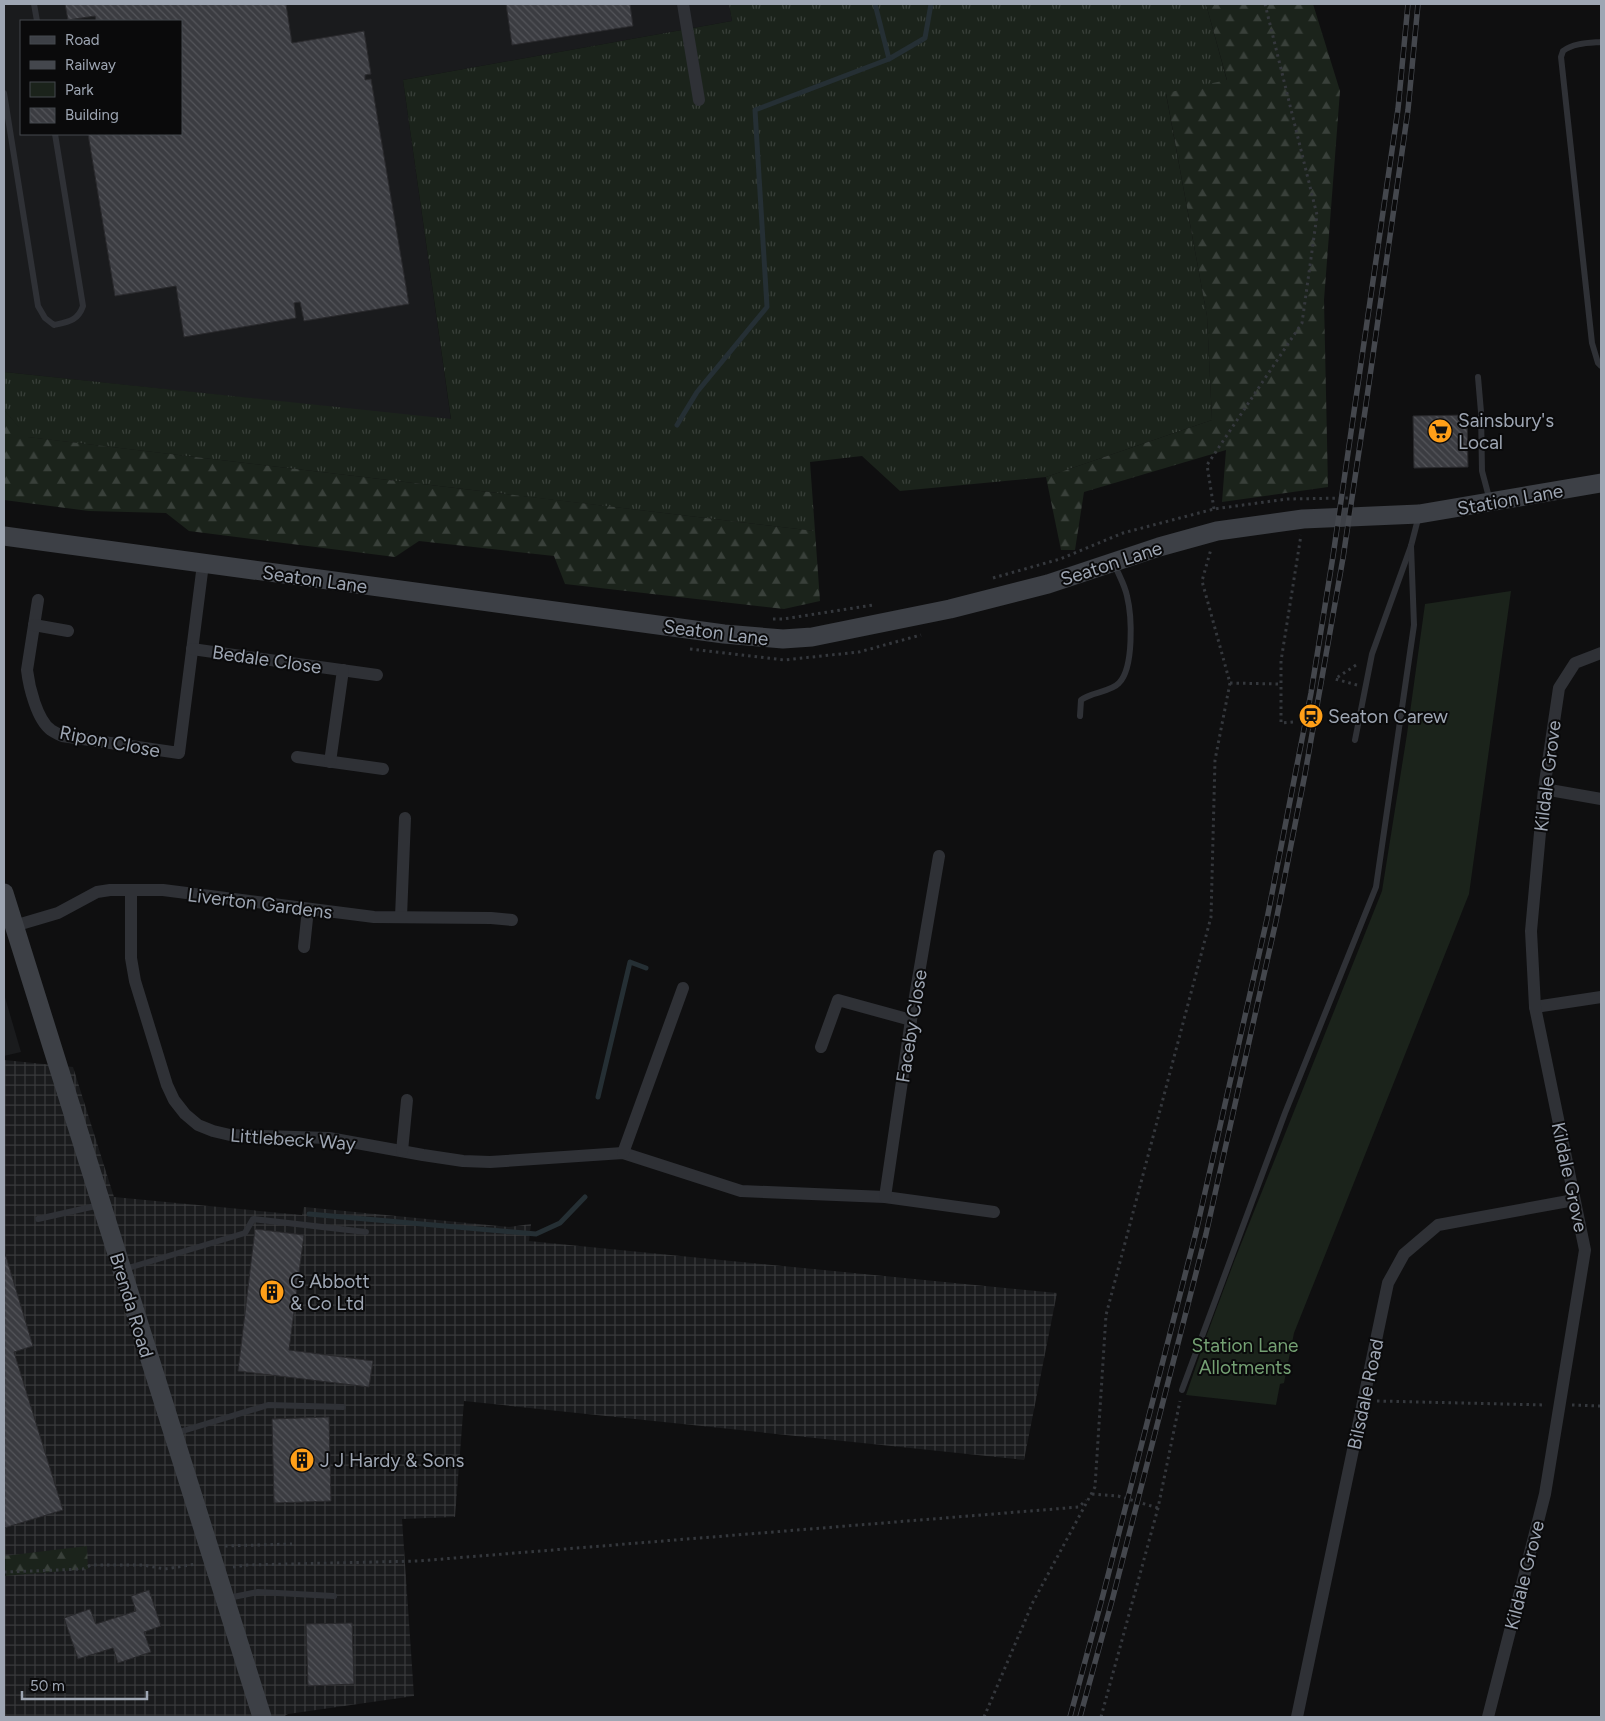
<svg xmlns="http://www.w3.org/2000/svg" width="1605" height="1721" viewBox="0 0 1605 1721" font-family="Figtree,sans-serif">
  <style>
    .built { fill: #1a1b1d; fill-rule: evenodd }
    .industrial { fill: url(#industrial-grid) }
    .grass { fill: url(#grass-tufts) }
    .forest { fill: url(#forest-firs) }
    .green { fill: #1b231b }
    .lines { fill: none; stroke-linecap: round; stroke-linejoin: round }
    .stream { stroke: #252f34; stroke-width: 5 }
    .building { fill: url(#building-back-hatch); stroke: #29292c }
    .path { stroke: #35383d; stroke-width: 3; stroke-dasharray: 2.5 4; stroke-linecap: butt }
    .lane { stroke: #2f3136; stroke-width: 6 }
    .street { stroke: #2f3136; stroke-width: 12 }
    .secondary { stroke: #3d4046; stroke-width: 19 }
    .rail-casing { stroke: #44474d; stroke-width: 5.5 }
    .rail { stroke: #0a0a0b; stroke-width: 4; stroke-dasharray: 11; stroke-linecap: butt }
    .labels { text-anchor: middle; stroke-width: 4; stroke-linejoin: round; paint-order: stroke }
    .poi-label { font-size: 19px; fill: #9ea6b3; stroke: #0a0a0b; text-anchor: start }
    .street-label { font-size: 19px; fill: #9ea6b3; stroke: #0a0a0b }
    .park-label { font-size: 19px; fill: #74a073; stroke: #0a0a0b }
  </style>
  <defs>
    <pattern id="industrial-grid" width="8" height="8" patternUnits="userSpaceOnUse" patternTransform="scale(1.25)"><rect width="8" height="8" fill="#1a1b1d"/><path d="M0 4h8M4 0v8" fill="none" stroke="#38393b"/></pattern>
    <pattern id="grass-tufts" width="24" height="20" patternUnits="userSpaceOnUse" patternTransform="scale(1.25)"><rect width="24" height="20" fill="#1b231b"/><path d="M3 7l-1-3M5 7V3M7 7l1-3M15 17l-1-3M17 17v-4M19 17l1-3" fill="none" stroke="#39403a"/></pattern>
    <pattern id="forest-firs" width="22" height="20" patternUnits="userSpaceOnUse" patternTransform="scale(1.25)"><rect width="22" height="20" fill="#1b231b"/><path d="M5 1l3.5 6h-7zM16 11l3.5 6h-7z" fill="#39403a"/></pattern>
    <pattern id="building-back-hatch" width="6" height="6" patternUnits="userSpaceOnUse" patternTransform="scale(1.25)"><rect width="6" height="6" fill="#3b3c41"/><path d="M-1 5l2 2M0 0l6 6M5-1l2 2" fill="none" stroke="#54555a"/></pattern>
  </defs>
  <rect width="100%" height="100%" fill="#0f0f10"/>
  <!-- built -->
  <g class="built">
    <path d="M4,4H729L732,21L403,80L451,420L4,372ZM21,21H181V134H21Z"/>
    <polygon points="4,994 21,1052 4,1056"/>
  </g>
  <!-- industrial -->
  <polygon class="industrial" points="4,1060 73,1067 114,1197 302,1215 304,1207 509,1227 531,1224 529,1241 1057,1293 1024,1460 464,1401 455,1517 402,1519 414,1696 288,1714 283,1717 4,1717"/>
  <!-- grass -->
  <polygon class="grass" points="729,4 1206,4 1227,81 1166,94 1207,316 1212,420 1046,477 900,491 862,456 810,462 815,531 27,437 4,410 4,372 451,419 403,80 732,21"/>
  <!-- forest -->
  <g class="forest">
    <polygon points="1206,4 1313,4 1340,91 1324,300 1328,487 1222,502 1226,450 1084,492 1075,550 1061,550 1046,477 1212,420 1207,316 1166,93 1227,80"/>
    <polygon points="4,410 28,437 815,531 820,601 784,609 565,584 554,556 419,541 395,557 189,531 166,513 89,511 4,500"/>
    <polygon points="87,1546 88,1569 4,1576 4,1556"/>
  </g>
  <!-- green -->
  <polygon class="green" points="1511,591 1469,894 1294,1333 1284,1383 1280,1384 1276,1405 1186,1395 1206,1337 1235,1259 1382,891 1407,734 1425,604"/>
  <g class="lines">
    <!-- stream -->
    <g class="stream">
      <polyline points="875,4 889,59 925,38 931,4"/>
      <polyline points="677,425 697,392 767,307 755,110 889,59"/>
      <polyline points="598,1097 630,962 646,968"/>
      <polyline points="309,1214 536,1234 560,1223 585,1197"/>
    </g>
  </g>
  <!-- building -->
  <g class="building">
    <polygon points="65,4 286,4 292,43 364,31 371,74 365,75 365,80 371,79 409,304 304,321 300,302 294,303 296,318 184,337 176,286 115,296 88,134 181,134 181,21 96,21 95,16 68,20"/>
    <polygon points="506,4 630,4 633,26 512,45"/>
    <polygon points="1467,415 1468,467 1414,468 1413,416"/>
    <polygon points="255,1229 304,1235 289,1350 373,1361 369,1387 238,1371"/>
    <polygon points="4,1250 33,1346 14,1352 63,1510 4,1528"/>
    <polygon points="329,1417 331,1501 274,1503 272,1419"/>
    <polygon points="149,1590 161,1626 144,1632 151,1652 118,1663 113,1648 78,1659 64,1618 90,1609 96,1624 136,1611 131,1596"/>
    <polygon points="352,1623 354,1684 308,1686 306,1624"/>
  </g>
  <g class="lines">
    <!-- path -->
    <g class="path">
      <polyline points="1214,509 1207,465 1302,323 1317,215 1265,4"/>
      <polyline points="993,578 1060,559 1123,533 1214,509 1287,499 1348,498"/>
      <polyline points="773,619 783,619 873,605"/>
      <polyline points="690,649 784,660 859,652 921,635"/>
      <polyline points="1230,683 1281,684"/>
      <polyline points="1357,685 1335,679 1359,663"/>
      <polyline points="1293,722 1281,723 1281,661 1301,535"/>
      <polyline points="1377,1401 1546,1405"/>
      <polyline points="1572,1405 1601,1406"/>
      <polyline points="1092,1494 1118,1496 1158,1508"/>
      <polyline points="225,1546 292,1544"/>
      <polyline points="233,1567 247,1565 418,1561 1079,1507 1086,1500"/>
      <polyline points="4,1572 83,1569 91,1565 143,1565 165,1569 196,1564"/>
      <polyline points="984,1717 1033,1602 1095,1487 1106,1315 1211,917 1215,760 1230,683 1202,581 1211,549"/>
      <polyline points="1101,1717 1158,1508 1180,1401"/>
    </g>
    <!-- lane -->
    <g class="lane">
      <polyline points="34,4 37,21"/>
      <path d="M1601,42C1588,43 1573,43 1563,51L1561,57L1592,343L1598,363L1601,366"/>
      <path d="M4,93L38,306L45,318L54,325C68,322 78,321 83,306L55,134"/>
      <polyline points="1478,377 1481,412 1482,471 1490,501"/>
      <path d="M1080,716L1081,700C1091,692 1111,692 1119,683C1134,668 1132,616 1127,596C1125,585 1118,574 1114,563"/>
      <polyline points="1355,740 1372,654 1411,546 1419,515"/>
      <polyline points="38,1219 100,1205"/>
      <polyline points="125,1269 245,1233 253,1219 366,1232"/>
      <polyline points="1182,1390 1285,1113 1376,887 1414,625 1411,546"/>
      <polyline points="176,1433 268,1405 343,1407"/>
      <polyline points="228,1598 258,1592 334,1596"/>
    </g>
    <!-- street -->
    <g class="street">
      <polyline points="683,4 699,100"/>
      <path d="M38,600L27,670C29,687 37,720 51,730C54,732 58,734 62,736L179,753L203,564"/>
      <polyline points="34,625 68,631"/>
      <polyline points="192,649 377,675"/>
      <polyline points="297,757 383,769"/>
      <polyline points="330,762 343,670"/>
      <polyline points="1544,789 1601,799"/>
      <polyline points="131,890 131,958 135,981 167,1085 174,1100 185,1114 198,1125 213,1131 230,1135 329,1138 423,1155 463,1161 490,1162 623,1153 741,1191 885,1197 994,1212"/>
      <polyline points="401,917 405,818"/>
      <polyline points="14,926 58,913 97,892 110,890 163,890 374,917 491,918 512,920"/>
      <polyline points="304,947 308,909"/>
      <polyline points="1535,1007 1601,997"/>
      <polyline points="821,1047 838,1000 911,1020"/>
      <polyline points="402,1151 407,1100"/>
      <polyline points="623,1153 683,988"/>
      <polyline points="885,1197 911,1020 939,856"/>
      <polyline points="1297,1717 1388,1283 1404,1254 1438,1225 1574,1200"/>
      <polyline points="1488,1717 1545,1494 1585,1250 1535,1007 1531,931 1544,789 1559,688 1575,663 1601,653"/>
    </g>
    <!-- secondary -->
    <g class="secondary">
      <polyline points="4,536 724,634 783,639 812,637 950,609 1048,584 1159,547 1217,531 1303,519 1419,514 1601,483"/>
      <polyline points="4,893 262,1717"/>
    </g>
    <defs>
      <g id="rail">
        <polyline points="1070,1717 1103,1595 1196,1232 1267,919 1311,693 1333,556 1398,109 1408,4"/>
        <polyline points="1080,1717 1113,1597 1206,1234 1276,921 1305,774 1343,558 1365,411 1408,110 1418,4"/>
      </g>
    </defs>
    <!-- rail casing -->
    <use href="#rail" class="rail-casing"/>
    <!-- rail -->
    <use href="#rail" class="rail"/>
  </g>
  <!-- icons -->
  <defs>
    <symbol id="supermarket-disc" viewBox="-11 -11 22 22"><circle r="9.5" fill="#ff9f18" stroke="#0a0a0b"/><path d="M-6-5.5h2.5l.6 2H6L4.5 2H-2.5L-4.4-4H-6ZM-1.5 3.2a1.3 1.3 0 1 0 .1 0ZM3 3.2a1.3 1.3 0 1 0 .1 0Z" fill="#111"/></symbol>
    <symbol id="station-disc" viewBox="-11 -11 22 22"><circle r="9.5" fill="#ff9f18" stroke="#0a0a0b"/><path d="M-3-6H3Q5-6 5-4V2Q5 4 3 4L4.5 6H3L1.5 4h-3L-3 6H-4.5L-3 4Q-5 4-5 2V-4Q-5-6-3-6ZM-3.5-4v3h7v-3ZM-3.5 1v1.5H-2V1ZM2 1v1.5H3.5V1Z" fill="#111"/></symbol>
    <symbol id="building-disc" viewBox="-11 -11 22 22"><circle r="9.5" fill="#ff9f18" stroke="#0a0a0b"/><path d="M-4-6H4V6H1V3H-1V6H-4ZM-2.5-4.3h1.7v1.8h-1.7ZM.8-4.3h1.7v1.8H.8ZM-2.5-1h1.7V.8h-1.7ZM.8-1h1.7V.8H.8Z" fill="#111"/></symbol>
  </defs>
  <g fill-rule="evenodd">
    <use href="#supermarket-disc" x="1426" y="417" width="28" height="28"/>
    <use href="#station-disc" x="1297" y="702" width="28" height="28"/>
    <use href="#building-disc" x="258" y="1278" width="28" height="28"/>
    <use href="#building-disc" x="288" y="1446" width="28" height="28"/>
  </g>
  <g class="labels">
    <!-- poi labels -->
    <g class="poi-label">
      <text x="1458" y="427">Sainsbury's<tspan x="1458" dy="22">Local</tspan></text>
      <text x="1328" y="723">Seaton Carew</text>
      <text x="290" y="1288">G Abbott<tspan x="290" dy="22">&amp; Co Ltd</tspan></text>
      <text x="320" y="1467">J J Hardy &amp; Sons</text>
    </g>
    <!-- street labels -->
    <g class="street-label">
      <text transform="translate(1510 499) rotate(-10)" y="7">Station Lane</text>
      <text transform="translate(1111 563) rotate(-18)" y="7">Seaton Lane</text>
      <text transform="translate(315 579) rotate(8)" y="7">Seaton Lane</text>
      <text transform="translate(716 632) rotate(7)" y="7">Seaton Lane</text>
      <text transform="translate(267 659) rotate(8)" y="7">Bedale Close</text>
      <text transform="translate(110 741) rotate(11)" y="7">Ripon Close</text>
      <text transform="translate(1547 776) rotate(-83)" y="7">Kildale Grove</text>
      <text transform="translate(260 903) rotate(7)" y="7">Liverton Gardens</text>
      <text transform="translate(911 1026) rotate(-81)" y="7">Faceby Close</text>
      <text transform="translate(293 1139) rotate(4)" y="7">Littlebeck Way</text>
      <text transform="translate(1570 1177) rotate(78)" y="7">Kildale Grove</text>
      <text transform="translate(132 1305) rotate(73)" y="7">Brenda Road</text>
      <text transform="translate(1365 1394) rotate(-78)" y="7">Bilsdale Road</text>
      <text transform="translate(1524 1575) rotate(-76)" y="7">Kildale Grove</text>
    </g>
    <!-- park labels -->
    <g class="park-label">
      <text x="1245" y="1352">Station Lane<tspan x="1245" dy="22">Allotments</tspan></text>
    </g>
  </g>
  <!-- border -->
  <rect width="1605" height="1721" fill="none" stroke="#9ea6b3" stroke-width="10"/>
  <!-- legend -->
  <rect x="20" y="20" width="162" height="115" fill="#0a0a0b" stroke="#45484e"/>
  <rect x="30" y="36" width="25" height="8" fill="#3d4046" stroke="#45484e"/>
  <text x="65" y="45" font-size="15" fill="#9ea6b3">Road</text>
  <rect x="30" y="61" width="25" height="8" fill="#44474d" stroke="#45484e"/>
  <text x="65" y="70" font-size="15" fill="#9ea6b3">Railway</text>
  <rect x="30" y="82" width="25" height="15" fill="#1b231b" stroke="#45484e"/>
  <text x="65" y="95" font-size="15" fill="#9ea6b3">Park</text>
  <rect x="30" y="108" width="25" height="15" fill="url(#building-back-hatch)" stroke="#45484e"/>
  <text x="65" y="120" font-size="15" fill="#9ea6b3">Building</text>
  <!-- scale -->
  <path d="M22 1691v8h125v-8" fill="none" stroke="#9ea6b3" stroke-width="2.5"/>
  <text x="30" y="1691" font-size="15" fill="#9ea6b3" stroke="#0a0a0b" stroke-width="4" paint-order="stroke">50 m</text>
</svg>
